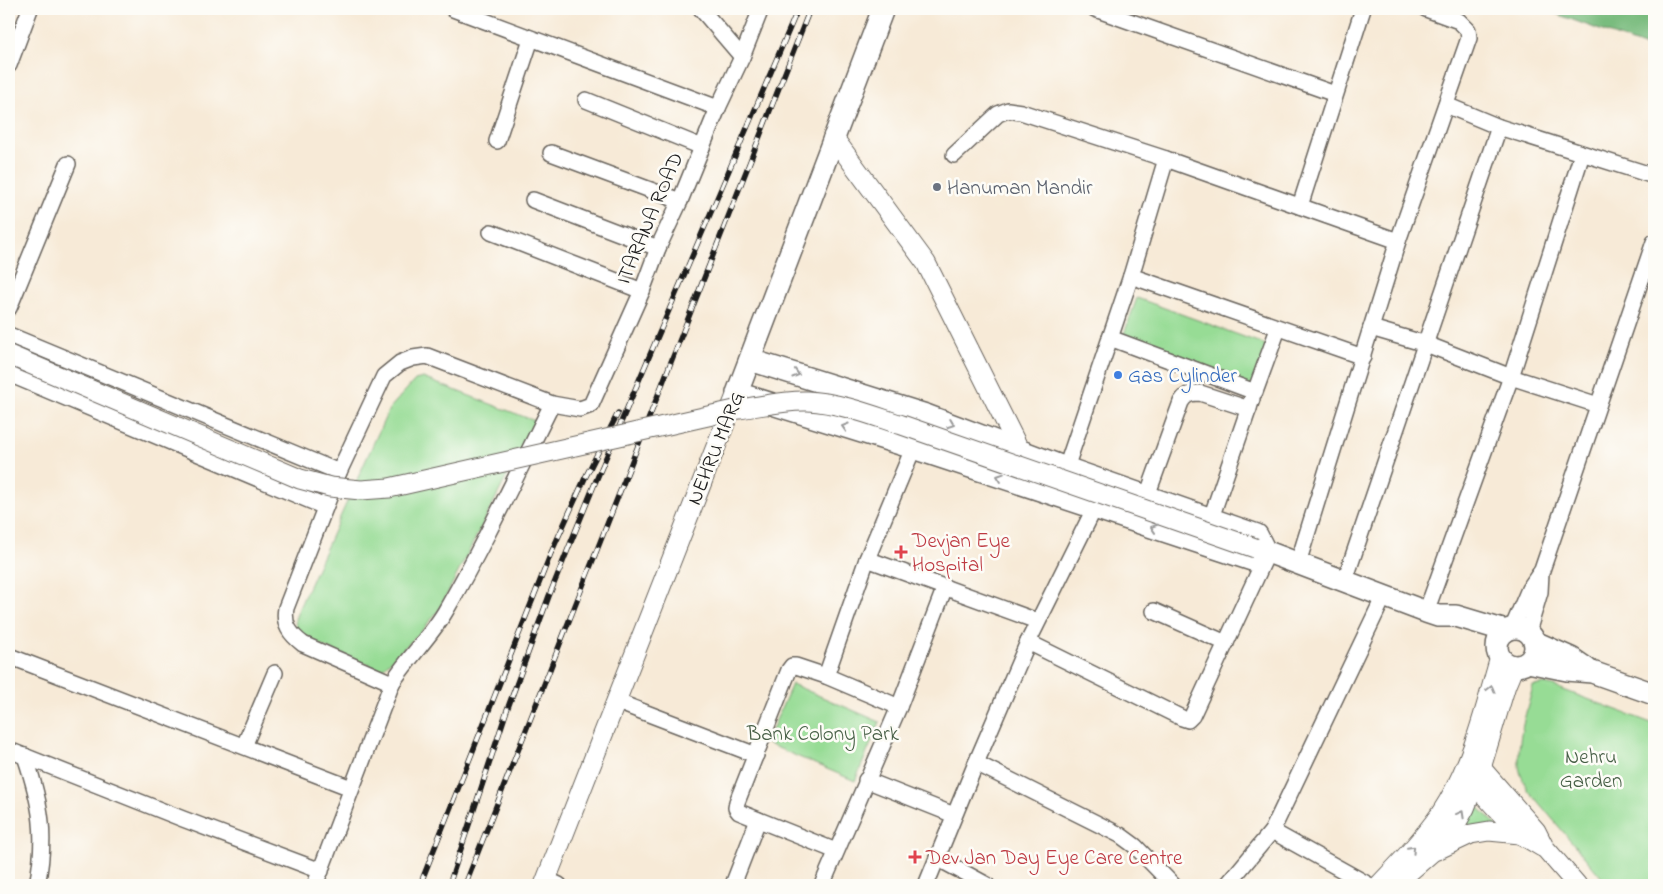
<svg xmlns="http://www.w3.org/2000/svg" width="1663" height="894" viewBox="0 0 1663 894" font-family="'Indie Flower',sans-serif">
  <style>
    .green { fill: #97dc95; stroke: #5a7c58 }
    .forest { fill: #79bc7e; stroke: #4a6c4d }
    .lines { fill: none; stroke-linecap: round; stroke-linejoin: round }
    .minor-casing { stroke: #69645d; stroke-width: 18 }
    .tertiary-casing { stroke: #69645d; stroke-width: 21 }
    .secondary-casing { stroke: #69645d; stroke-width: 24 }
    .minor { stroke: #fff; stroke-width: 15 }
    .tertiary { stroke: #fff; stroke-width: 19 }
    .secondary { stroke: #fff; stroke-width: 21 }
    .rail-casing { stroke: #1c1c1c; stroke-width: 5.5 }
    .rail { stroke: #fdfcf7; stroke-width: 4; stroke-dasharray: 11; stroke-linecap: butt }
    .tertiary-bridge-casing { stroke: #69645d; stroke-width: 21; stroke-linecap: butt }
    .tertiary-bridge { stroke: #fff; stroke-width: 19 }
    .oneway { stroke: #999 }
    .worship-dot { fill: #6b7280; stroke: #fdfcf7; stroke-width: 2 }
    .shop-dot { fill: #3f7fe0; stroke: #fdfcf7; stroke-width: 2 }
    .health-dot { fill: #e0444e; stroke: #fdfcf7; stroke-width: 2 }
    .labels { text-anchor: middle; stroke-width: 5; stroke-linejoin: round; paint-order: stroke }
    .worship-label { font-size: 21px; fill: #5b616d; stroke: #fdfcf7; text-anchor: start }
    .street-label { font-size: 21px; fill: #1c1c1c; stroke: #fdfcf7 }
    .shop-label { font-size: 21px; fill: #366cbe; stroke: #fdfcf7; text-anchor: start }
    .health-label { font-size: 21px; fill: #be3a42; stroke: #fdfcf7; text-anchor: start }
    .park-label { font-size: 21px; fill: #475f46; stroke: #fdfcf7 }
  </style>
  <rect width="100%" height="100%" fill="#fdfcf7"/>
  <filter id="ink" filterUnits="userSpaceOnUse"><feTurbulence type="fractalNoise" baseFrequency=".02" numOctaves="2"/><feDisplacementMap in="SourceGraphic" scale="10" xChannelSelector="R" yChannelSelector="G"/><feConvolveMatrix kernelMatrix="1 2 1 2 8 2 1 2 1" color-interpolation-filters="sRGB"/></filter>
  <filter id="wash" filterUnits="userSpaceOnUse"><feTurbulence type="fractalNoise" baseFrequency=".0096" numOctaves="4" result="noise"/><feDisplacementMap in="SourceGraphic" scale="20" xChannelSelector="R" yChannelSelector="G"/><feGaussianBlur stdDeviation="1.12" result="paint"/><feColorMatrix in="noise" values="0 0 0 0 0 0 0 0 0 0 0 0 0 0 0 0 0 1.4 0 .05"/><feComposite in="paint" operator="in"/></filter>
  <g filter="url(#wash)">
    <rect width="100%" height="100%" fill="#f7ead7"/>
    <!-- green -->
    <g class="green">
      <polygon points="1137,298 1269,346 1253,390 1121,342"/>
      <polygon points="423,378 535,421 439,610 419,634 381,670 309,641 296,628 295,619 299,608 389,409 415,380"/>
      <polygon points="792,684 880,722 855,781 766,743"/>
      <path d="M1545,684L1553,686L1654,724V885H1608L1528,790C1524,782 1519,773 1519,764C1517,738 1527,711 1533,686Z"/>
      <polygon points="1477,806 1504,832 1452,841"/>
    </g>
    <!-- forest -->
    <polygon class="forest" points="1543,9 1654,9 1654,50"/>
  </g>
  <g filter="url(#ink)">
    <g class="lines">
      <defs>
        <g id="minor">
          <polyline points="453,9 718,108"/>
          <polyline points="701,9 742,57"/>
          <polyline points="1095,9 1335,94"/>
          <polyline points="9,65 30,9"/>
          <polyline points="586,100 702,147"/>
          <polyline points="1446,105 1499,127 1654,176"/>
          <polyline points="497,141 531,39"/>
          <polyline points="551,153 680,201"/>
          <polyline points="954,155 998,114 1008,110 1021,112 1166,159 1131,276 1066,468"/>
          <polyline points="1166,159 1398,241"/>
          <polyline points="533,200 658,248"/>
          <polyline points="1300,206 1363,9"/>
          <polyline points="491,232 642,291"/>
          <polyline points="1131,276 1363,357"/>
          <polyline points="9,308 68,164"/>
          <polyline points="1371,328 1426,344 1511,377 1598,405"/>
          <polyline points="9,335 339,472"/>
          <polyline points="1110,338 1255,392 1278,329"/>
          <polyline points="9,374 325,507"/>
          <path d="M1147,496L1181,402C1186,394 1191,393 1200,393L1249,409"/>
          <polyline points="1211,518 1252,399"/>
          <polyline points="867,559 1037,621"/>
          <polyline points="1298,563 1398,241 1469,38 1468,30 1459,21 1426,9"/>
          <polyline points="1345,580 1499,127"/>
          <polyline points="1154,611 1226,643"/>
          <polyline points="1426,612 1511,377 1582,154"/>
          <polyline points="1512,629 1529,589 1542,570 1654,242"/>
          <polyline points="1528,632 1540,592 1541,573"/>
          <polyline points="1028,642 1182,718 1188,720 1192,716 1268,552"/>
          <polyline points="9,656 351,788"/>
          <polyline points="826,676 867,559 917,439"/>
          <path d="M392,683L303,644C290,634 283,625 286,608L339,472L384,376L400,363L413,358L427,356L552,404L580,409L591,405L642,291L658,248L680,201L718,108L742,57L761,9"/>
          <polyline points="615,701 756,755"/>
          <polyline points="244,746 275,673"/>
          <polyline points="9,750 183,819 321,871"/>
          <path d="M25,756C41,804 47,835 37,885"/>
          <polyline points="976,763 1120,835 1135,846 1173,885"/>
          <polyline points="866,780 954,815"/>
          <polyline points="1272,831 1369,885"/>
          <polyline points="836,851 739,812 736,808 737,802 789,670 792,666 796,666 826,676 899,707"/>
          <polyline points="937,858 987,885"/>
          <polyline points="546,879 559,885"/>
          <polyline points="734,882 758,820"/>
          <path d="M315,885L392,683C408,658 430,637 445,612C484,545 517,474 552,404"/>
          <polyline points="822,885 899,707 945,587"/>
          <polyline points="926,885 976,763 1028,642 1099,499"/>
          <polyline points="1227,885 1272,831 1384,596"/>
        </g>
        <g id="tertiary">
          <polyline points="833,137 926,263 1019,449"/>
          <polyline points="1474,762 1481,768 1536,831 1544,847 1577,885"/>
          <polyline points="1465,777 1474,784 1520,834 1542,847"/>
          <polyline points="1437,850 1471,834 1489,831 1520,834"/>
          <polyline points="544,885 735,398"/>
          <path d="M1379,885C1401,862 1423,839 1441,813C1472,766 1485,710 1500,657"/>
          <polyline points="1394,885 1432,852 1457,822 1465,808 1481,768 1506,685 1514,666"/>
        </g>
        <g id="secondary">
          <polyline points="883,9 737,393 913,448 1252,560 1265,551"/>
          <polyline points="750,360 926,415 1066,468 1257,535 1265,551 1426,612 1438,616 1456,616 1506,631"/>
          <circle cx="1516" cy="647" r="19"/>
          <polyline points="1535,642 1571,658 1587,669"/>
          <polyline points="1528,662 1567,670 1592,672 1654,694"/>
        </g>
      </defs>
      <!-- minor casing -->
      <use href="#minor" class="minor-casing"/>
      <!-- tertiary casing -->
      <use href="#tertiary" class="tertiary-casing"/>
      <!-- secondary casing -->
      <use href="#secondary" class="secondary-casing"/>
      <!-- minor -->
      <use href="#minor" class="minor"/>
      <!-- tertiary -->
      <use href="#tertiary" class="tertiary"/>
      <!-- secondary -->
      <use href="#secondary" class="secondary"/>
      <defs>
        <g id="rail">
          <polyline points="420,885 551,553 585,478 618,413"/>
          <polyline points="449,885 507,710 549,596 595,483 798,9"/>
          <polyline points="465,885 810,9"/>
        </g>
      </defs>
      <!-- rail casing -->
      <use href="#rail" class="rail-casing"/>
      <!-- rail -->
      <use href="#rail" class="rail"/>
      <defs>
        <path id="tertiary-bridge" d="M9,355L300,479L330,487L361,490L389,488L739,409C762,406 785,400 808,401C841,403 871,415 902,425L1255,548"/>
      </defs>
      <!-- tertiary-bridge casing -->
      <use href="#tertiary-bridge" class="tertiary-bridge-casing"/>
      <!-- tertiary-bridge -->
      <use href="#tertiary-bridge" class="tertiary-bridge"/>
    </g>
    <!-- one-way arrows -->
    <defs><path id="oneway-chevron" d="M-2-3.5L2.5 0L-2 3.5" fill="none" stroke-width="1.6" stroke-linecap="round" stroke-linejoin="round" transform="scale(1.25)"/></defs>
    <g class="oneway">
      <use href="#oneway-chevron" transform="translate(796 374) rotate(17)"/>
      <use href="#oneway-chevron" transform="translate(951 424) rotate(21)"/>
      <use href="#oneway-chevron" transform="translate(845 427) rotate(-163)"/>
      <use href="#oneway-chevron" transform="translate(1000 477) rotate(-161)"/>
      <use href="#oneway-chevron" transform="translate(1154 528) rotate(-162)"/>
      <use href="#oneway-chevron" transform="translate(1491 689) rotate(-75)"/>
      <use href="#oneway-chevron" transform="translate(1461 814) rotate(-61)"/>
      <use href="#oneway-chevron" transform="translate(1412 849) rotate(-47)"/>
    </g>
  </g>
  <!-- markers -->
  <circle class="worship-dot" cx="937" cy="187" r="5"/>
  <circle class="shop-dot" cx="1118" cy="375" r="5"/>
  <g class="health-dot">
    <path d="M898.5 544.5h5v5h5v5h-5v5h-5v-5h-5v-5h5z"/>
    <path d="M912.5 849.5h5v5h5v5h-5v5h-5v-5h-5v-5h5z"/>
  </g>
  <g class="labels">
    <!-- worship labels -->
    <g class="worship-label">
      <text x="947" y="194">Hanuman Mandir</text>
    </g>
    <!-- street labels -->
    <g class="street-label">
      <text transform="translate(649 218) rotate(-67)" y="7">ITARANA ROAD</text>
      <text transform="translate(715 448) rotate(-68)" y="7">NEHRU MARG</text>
    </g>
    <!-- shop labels -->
    <g class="shop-label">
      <text x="1128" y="382">Gas Cylinder</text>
    </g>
    <!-- health labels -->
    <g class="health-label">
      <text x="912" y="547">Devjan Eye<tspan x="912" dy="24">Hospital</tspan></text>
      <text x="926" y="864">Dev Jan Day Eye Care Centre</text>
    </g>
    <!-- park labels -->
    <g class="park-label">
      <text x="823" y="740">Bank Colony Park</text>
      <text x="1591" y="763">Nehru<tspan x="1591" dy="24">Garden</tspan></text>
    </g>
  </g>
  <!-- margin -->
  <rect width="1663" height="894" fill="none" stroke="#fdfcf7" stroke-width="30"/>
</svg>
